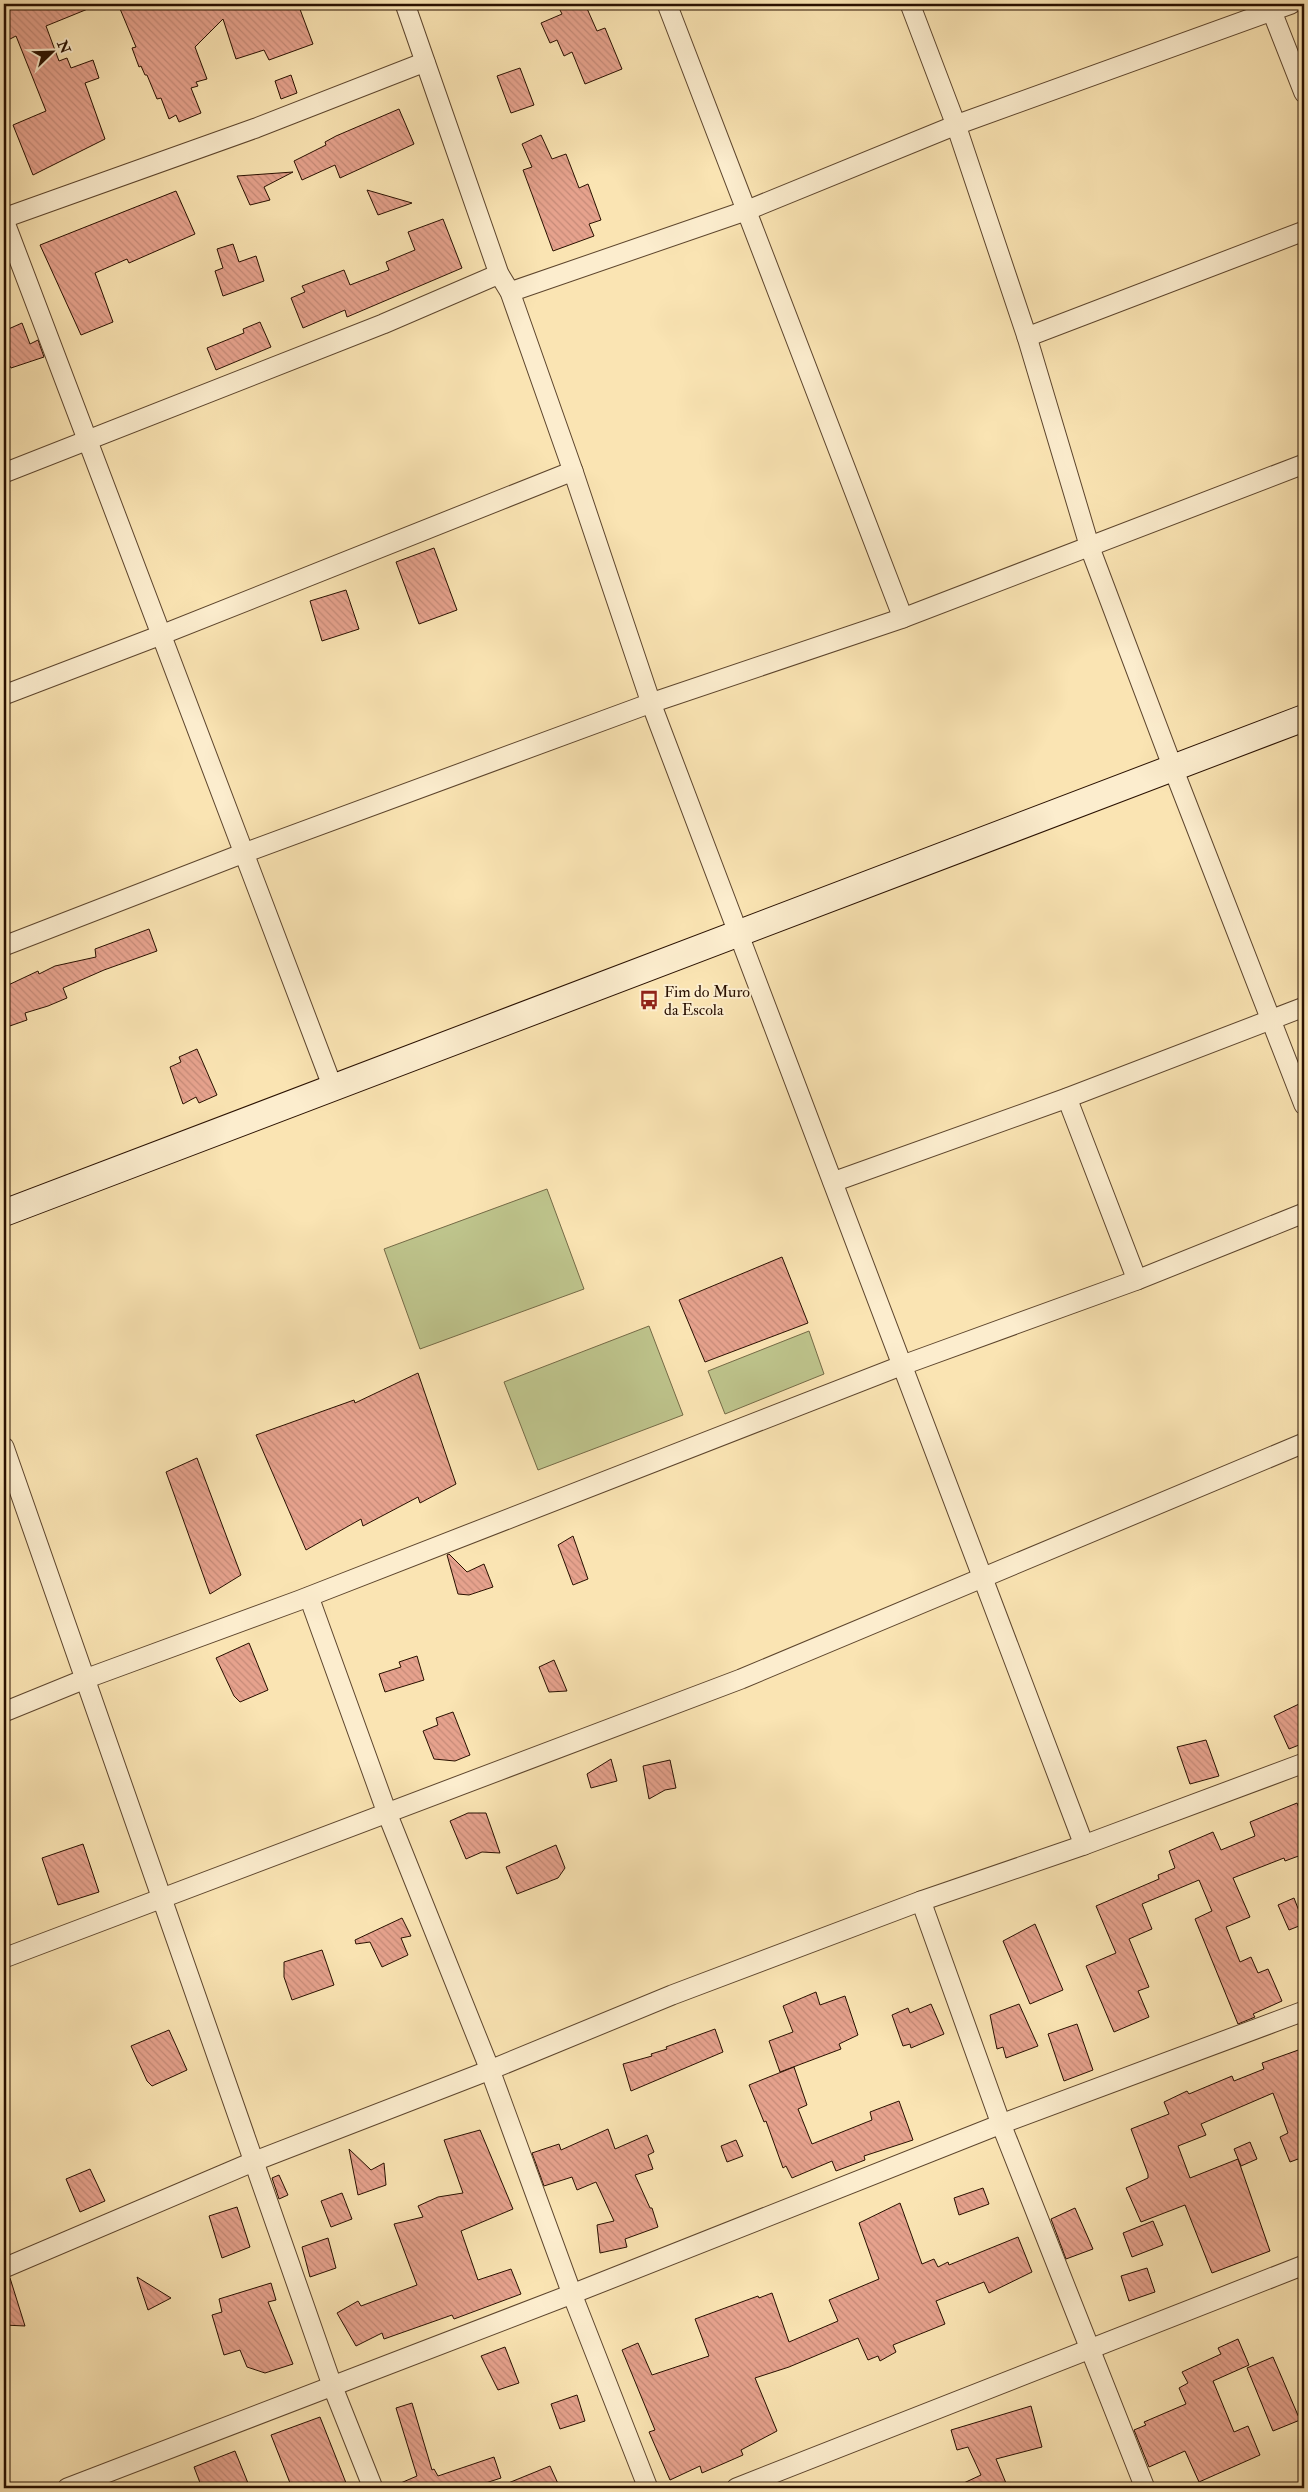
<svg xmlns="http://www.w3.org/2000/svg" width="1308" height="2492" viewBox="0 0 1308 2492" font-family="'IM FELL Double Pica',serif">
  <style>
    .grass { fill: #bec48c; stroke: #746a46 }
    .building { fill: url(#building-back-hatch); stroke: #291000 }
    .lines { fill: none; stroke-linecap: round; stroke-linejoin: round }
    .street-casing { stroke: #5d452d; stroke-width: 21 }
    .secondary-casing { stroke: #291000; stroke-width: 28 }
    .street { stroke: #fcedce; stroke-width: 19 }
    .secondary { stroke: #fcedce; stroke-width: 26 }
    .labels { text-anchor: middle; stroke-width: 4; stroke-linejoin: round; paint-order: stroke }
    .poi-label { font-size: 16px; fill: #291000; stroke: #fcedce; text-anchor: start }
  </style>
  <defs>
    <pattern id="building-back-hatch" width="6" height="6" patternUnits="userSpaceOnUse" patternTransform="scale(1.25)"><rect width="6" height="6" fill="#e6a28d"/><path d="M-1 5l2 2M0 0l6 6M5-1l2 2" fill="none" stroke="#c58a78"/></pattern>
  </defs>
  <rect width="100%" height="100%" fill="#fae4b3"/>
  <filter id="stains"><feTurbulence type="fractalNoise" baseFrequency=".004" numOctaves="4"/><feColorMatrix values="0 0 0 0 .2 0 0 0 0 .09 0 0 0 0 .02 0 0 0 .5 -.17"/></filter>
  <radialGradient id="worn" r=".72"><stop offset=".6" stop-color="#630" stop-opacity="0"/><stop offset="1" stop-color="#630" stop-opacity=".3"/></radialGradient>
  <!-- grass -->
  <g class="grass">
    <polygon points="547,1189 584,1289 420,1349 384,1249"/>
    <polygon points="649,1326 683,1415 538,1470 504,1382"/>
    <polygon points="809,1331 824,1374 725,1414 708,1371"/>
  </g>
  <!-- building -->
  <g class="building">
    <polygon points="4,4 100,4 46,26 59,61 67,58 71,68 93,60 99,78 85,83 105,139 33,175 13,125 46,111 16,36 4,42"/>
    <polygon points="118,4 298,4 313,44 269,60 264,50 236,59 223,19 195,47 207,79 196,82 198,86 191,88 201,113 179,122 176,115 169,119 161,98 157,99 147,75 145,75 141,66 139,67 132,48 136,47"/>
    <polygon points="557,4 585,4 597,31 605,28 622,69 585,84 572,52 564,56 557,40 550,43 541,23 562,14"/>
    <polygon points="520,68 534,105 511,113 497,76"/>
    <polygon points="291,75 297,93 281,99 275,81"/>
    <polygon points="399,109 414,144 340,178 335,165 302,180 294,161 326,145 325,142 336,136"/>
    <polygon points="541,135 552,159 566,154 579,188 588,184 601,220 589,224 594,236 553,251 523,170 532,167 522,144"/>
    <polygon points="293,172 264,187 270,200 250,205 237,176"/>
    <polygon points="367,190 412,203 378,215"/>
    <polygon points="176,191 195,234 129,263 127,259 95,273 113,322 81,335 40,245"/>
    <polygon points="443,219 462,268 347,317 345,310 303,328 291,298 305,292 302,286 344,270 350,285 389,270 386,262 415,250 408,232"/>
    <polygon points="233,244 239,262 256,256 264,281 223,296 215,271 223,268 217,249"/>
    <polygon points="260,322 271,347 216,370 207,348 244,333 243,329"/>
    <polygon points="22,323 30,344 38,340 44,357 11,368 10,366 4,368 4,331"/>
    <polygon points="434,548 457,610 419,624 396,562"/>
    <polygon points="346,590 359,629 322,641 310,601"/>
    <polygon points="149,929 157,951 104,970 63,988 67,998 48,1006 25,1013 27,1020 4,1028 4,987 38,971 39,974 55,966 96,957 95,949"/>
    <polygon points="197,1049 217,1095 199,1103 196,1097 183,1104 170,1067 181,1062 179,1057"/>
    <polygon points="782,1257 808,1323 705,1362 679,1300"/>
    <polygon points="418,1373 456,1484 420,1503 418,1497 363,1526 361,1519 306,1550 256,1435 354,1400 355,1403"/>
    <polygon points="197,1458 241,1575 210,1594 166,1472"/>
    <polygon points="573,1536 588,1579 573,1585 558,1545"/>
    <polygon points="449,1554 467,1572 484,1564 493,1587 469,1595 458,1594 447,1555"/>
    <polygon points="249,1643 268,1690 240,1702 234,1696 216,1658"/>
    <polygon points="417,1656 424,1680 385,1692 379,1674 401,1667 399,1662"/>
    <polygon points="554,1660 567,1691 549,1692 539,1667"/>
    <polygon points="1299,1704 1304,1716 1304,1743 1289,1749 1274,1716"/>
    <polygon points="453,1712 470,1755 455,1761 434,1759 423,1731 438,1725 436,1718"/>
    <polygon points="1206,1740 1219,1776 1190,1784 1177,1747"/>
    <polygon points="611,1759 617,1781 591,1788 587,1774"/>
    <polygon points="670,1760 676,1788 665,1790 649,1799 643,1766"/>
    <polygon points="1297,1803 1304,1821 1304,1854 1285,1861 1284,1858 1233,1878 1250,1917 1226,1927 1240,1962 1251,1957 1258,1973 1268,1969 1282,2001 1253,2014 1255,2017 1238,2024 1195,1919 1212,1911 1199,1880 1142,1904 1152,1929 1129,1939 1149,1987 1138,1991 1149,2017 1114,2032 1086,1966 1116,1953 1096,1906 1159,1879 1158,1875 1175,1868 1169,1851 1213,1832 1221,1850 1255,1836 1250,1822"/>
    <polygon points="468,1813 486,1813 500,1853 482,1852 466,1859 450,1821"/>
    <polygon points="83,1844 99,1892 58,1905 42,1858"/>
    <polygon points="556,1845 565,1868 558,1878 517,1894 506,1867"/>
    <polygon points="1294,1898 1304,1924 1289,1930 1278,1905"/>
    <polygon points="402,1918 411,1936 401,1938 408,1955 382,1967 370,1942 356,1944 355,1940"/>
    <polygon points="1035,1924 1063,1990 1030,2004 1003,1941"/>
    <polygon points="322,1950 334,1985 292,2000 284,1977 284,1962"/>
    <polygon points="816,1992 820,2005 845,1996 858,2035 839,2044 841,2049 780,2072 769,2041 793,2032 783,2006"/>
    <polygon points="931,2004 944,2034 911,2048 910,2044 903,2046 892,2015 908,2008 910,2013"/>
    <polygon points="1019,2004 1038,2046 1006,2058 1003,2047 997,2049 990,2015"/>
    <polygon points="1077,2024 1093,2070 1064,2081 1048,2034"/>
    <polygon points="715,2029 723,2052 631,2091 623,2064 652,2056 651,2054 667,2049 666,2047"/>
    <polygon points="169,2030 187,2070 152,2086 147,2081 131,2046"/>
    <polygon points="1304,2048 1304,2171 1302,2172 1298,2159 1290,2162 1280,2137 1288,2133 1273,2093 1201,2124 1206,2135 1178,2146 1190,2178 1238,2159 1270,2251 1212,2273 1185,2205 1141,2222 1126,2188 1148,2178 1148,2174 1131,2129 1169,2114 1164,2102 1187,2091 1189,2094 1232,2076 1234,2081 1264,2069 1262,2063"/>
    <polygon points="794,2067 807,2105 798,2109 812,2144 872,2120 870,2112 899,2101 913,2140 864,2156 865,2160 836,2171 832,2161 792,2178 786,2166 783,2168 766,2121 764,2122 749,2085"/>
    <polygon points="608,2129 615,2149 647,2135 654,2152 648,2155 653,2169 635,2175 650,2208 652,2208 658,2227 625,2239 627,2247 600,2253 597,2225 614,2221 596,2182 577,2190 572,2177 544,2186 532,2153 559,2144 561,2150"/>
    <polygon points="480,2130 513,2209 461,2231 478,2280 511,2269 521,2294 454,2319 452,2315 384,2339 382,2333 356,2346 337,2313 358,2301 361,2306 417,2285 394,2224 423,2217 418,2206 438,2197 463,2193 444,2140"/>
    <polygon points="736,2140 743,2156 727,2162 721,2146"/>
    <polygon points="1250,2142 1257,2159 1241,2166 1234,2149"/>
    <polygon points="349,2149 371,2170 384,2163 386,2185 358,2195"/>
    <polygon points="90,2169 105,2201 80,2212 66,2179"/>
    <polygon points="279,2175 288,2195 279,2199 272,2178"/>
    <polygon points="983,2188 989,2204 959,2215 954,2198"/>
    <polygon points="342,2193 352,2219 331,2227 321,2201"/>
    <polygon points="900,2203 922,2264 934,2259 938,2267 948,2262 949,2265 1018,2237 1032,2272 989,2293 984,2282 936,2301 945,2324 893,2345 896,2352 880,2361 878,2356 868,2360 858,2338 789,2367 755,2378 777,2431 741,2450 743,2455 702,2473 700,2466 670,2480 649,2432 655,2430 622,2350 638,2343 652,2375 709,2356 695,2319 758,2296 759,2298 772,2293 789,2342 838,2321 829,2300 879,2279 859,2223"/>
    <polygon points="237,2207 250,2247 222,2258 209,2216"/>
    <polygon points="1075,2208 1093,2249 1066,2259 1051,2219"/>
    <polygon points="1153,2221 1163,2245 1132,2257 1123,2233"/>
    <polygon points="328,2238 336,2268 310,2277 302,2247"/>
    <polygon points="1147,2268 1155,2292 1129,2301 1121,2276"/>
    <polygon points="137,2277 171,2298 148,2310"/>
    <polygon points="10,2278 25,2326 4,2325 4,2279"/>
    <polygon points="271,2283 276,2300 268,2302 293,2364 265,2373 247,2367 240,2350 224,2355 212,2315 222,2312 219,2299"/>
    <polygon points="1238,2339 1249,2365 1213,2381 1234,2432 1248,2426 1260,2455 1199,2482 1185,2451 1149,2467 1134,2430 1146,2425 1144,2422 1186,2404 1179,2388 1188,2383 1182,2372 1221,2354 1218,2348"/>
    <polygon points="505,2347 519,2383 498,2390 481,2356"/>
    <polygon points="1273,2357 1300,2420 1273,2431 1247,2368"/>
    <polygon points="577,2395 585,2421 560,2429 551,2404"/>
    <polygon points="412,2403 432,2470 434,2469 438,2476 494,2457 501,2478 470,2488 389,2488 417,2476 396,2408"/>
    <polygon points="1031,2406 1042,2447 996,2459 1008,2488 953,2488 981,2475 968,2447 957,2450 951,2430"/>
    <polygon points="320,2417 348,2488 292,2488 271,2435"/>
    <polygon points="235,2451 250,2488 202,2488 194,2467"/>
    <polygon points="550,2466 560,2488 496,2488"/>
  </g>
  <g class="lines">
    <defs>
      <g id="street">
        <polyline points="405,4 499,274 510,292 573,471 651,703 1084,1845"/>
        <polyline points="667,4 903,618"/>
        <polyline points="910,4 956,125 1027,337 1090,548 1173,768 1304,1105"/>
        <polyline points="1269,4 1304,93"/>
        <polyline points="4,218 256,128 425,62"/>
        <polyline points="4,220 333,1088"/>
        <polyline points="510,292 748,210 956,125 1291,4"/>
        <polyline points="1027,337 1304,231"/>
        <polyline points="4,473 383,324 499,274"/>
        <polyline points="4,695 161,635 573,471"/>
        <polyline points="4,946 244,853 651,703 903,618 1304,464"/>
        <polyline points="1067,1098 1137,1280"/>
        <polyline points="833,1182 1067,1098 1304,1007"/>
        <polyline points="4,1447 332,2385 373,2488"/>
        <polyline points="309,1597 387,1813 490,2070 572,2294 648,2488"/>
        <polyline points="4,1712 85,1679 300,1600 903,1365 1137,1280 1304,1213"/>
        <polyline points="921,1901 1001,2124 1145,2488"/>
        <polyline points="4,1958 741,1679 1304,1443"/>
        <polyline points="4,2268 255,2161 490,2070 672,1995 921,1901 1084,1845 1304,1763"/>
        <polyline points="67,2488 572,2294 1001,2124 1304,2011"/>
        <polyline points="736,2488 1304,2265"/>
      </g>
      <polyline id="secondary" points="4,1213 1304,718"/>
    </defs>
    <!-- street casing -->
    <use href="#street" class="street-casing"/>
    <!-- secondary casing -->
    <use href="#secondary" class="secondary-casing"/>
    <!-- street -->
    <use href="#street" class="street"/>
    <!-- secondary -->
    <use href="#secondary" class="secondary"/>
  </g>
  <!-- icons -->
  <defs>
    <symbol id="bus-bare" viewBox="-9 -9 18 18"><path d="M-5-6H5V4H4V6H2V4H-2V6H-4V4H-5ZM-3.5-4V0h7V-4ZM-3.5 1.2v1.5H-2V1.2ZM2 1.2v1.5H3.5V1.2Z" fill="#8f2418" stroke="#fcedce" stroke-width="2.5" paint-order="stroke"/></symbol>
  </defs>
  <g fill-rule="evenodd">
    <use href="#bus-bare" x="635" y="986" width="28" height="28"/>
  </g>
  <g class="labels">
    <!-- poi labels -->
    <g class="poi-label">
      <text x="664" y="997">Fim do Muro<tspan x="664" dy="18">da Escola</tspan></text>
    </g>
  </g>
  <!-- margin -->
  <rect width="1308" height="2492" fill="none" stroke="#fae4b3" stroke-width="20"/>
  <rect x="5" y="5" width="1298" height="2482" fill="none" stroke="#291000" stroke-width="2.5"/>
  <rect x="10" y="10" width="1288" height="2472" fill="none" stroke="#291000"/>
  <!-- north arrow -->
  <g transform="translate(52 52) rotate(67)" stroke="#fcedce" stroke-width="4" paint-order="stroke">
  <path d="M0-4L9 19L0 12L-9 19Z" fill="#291000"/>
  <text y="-8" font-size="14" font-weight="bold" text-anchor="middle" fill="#291000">N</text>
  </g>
  <rect width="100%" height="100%" filter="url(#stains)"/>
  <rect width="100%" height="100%" fill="url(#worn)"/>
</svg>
